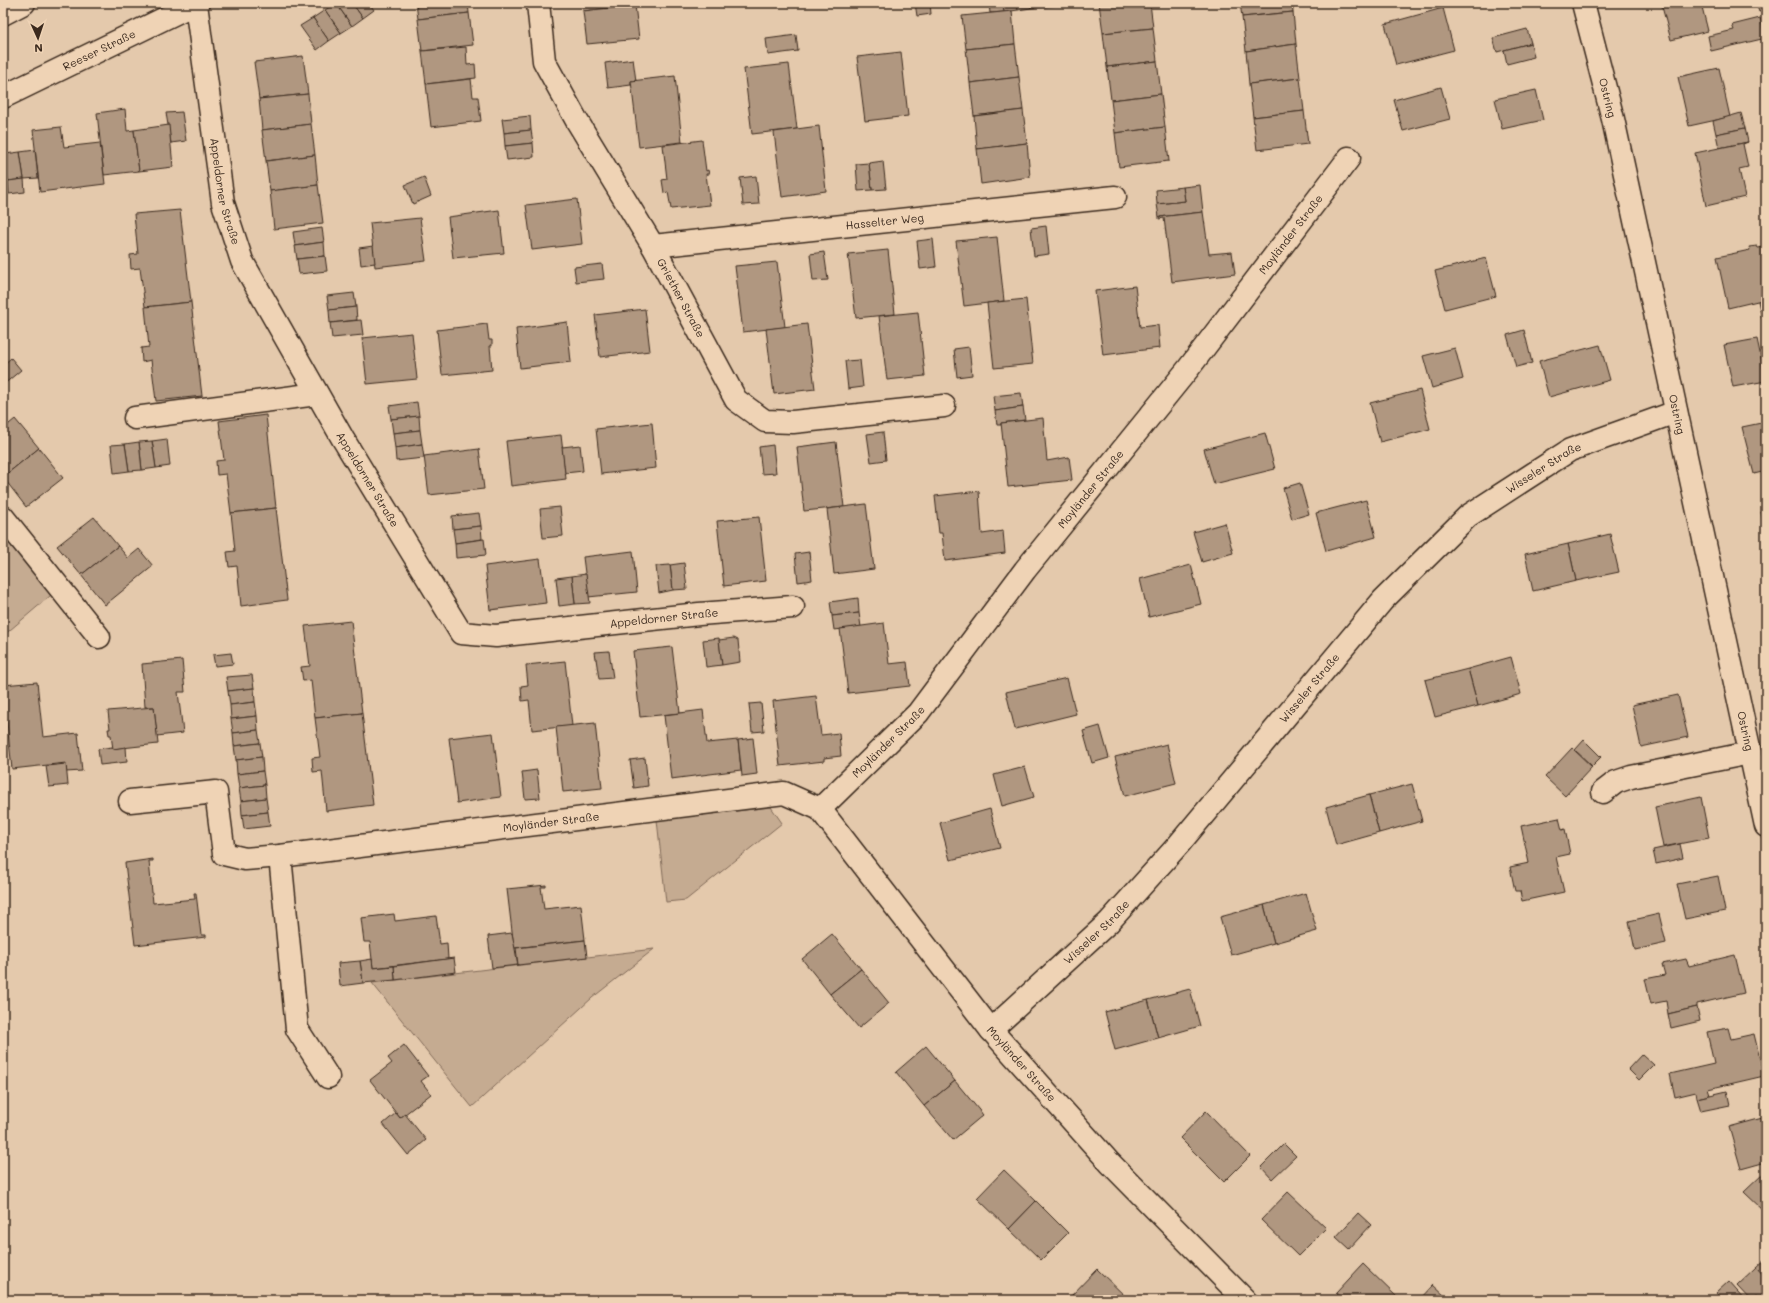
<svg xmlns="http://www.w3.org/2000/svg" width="1769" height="1303" viewBox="0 0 1769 1303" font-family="Mali,sans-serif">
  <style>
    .green { fill: #c5ab91; stroke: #806a58 }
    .building { fill: #b09780; stroke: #3b2a1e }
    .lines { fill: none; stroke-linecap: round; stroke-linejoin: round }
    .minor-casing { stroke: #3b2a1e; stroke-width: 25 }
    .major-casing { stroke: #3b2a1e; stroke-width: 25 }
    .minor { stroke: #efd3b5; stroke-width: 22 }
    .major { stroke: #efd3b5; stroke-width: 22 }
    .labels { text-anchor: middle; stroke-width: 3.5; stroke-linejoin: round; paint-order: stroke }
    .street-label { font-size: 11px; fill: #3b2a1e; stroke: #efd3b5 }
  </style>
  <rect width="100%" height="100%" fill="#e4c9ac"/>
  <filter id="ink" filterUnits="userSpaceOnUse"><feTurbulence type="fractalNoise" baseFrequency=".025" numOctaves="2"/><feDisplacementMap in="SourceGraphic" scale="8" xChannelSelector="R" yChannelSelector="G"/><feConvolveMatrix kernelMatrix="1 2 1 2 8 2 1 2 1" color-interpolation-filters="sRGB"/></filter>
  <g filter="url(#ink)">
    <!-- green -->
    <g class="green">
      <polygon points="3,523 57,590 3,636"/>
      <polygon points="771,807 782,823 686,900 666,902 657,820"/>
      <polygon points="654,949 592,998 472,1107 372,983"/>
    </g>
    <!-- building -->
    <g class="building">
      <polygon points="336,3 352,26 341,33 325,10"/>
      <polygon points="336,3 352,3 363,18 352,26"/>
      <polygon points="352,3 369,3 374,10 363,18"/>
      <polygon points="416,3 468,3 469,13 418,19"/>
      <polygon points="582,3 635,3 635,5 583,11"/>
      <polygon points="915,3 930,3 931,14 917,16"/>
      <polygon points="989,3 1003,3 1004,12 990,13"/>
      <polygon points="1003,3 1017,3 1018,10 1004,12"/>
      <polygon points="1017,3 1030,3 1031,8 1018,10"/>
      <polygon points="1030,3 1044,3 1044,7 1031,8"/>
      <polygon points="1044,3 1059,3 1059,5 1044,7"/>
      <polygon points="1099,3 1150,3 1153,28 1103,33"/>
      <polygon points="1240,3 1292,3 1293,12 1242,17"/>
      <polygon points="1661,3 1701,3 1708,31 1671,40"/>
      <polygon points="1756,3 1766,3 1766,10 1759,12"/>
      <polygon points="635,5 639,39 587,44 583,11"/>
      <polygon points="1443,8 1454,50 1396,65 1385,24"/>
      <polygon points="325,10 341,33 329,41 313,18"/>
      <polygon points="1012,11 1015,44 966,49 962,16"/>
      <polygon points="1293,12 1296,44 1246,51 1242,17"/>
      <polygon points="469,13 473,45 422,51 418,19"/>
      <polygon points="313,18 329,41 317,50 300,26"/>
      <polygon points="1760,18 1766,38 1711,51 1708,36 1734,30 1732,25"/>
      <polygon points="1153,28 1157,61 1107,67 1103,33"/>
      <polygon points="1527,29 1531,43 1497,52 1493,38"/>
      <polygon points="796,35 798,51 768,55 766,39"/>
      <polygon points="1531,43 1534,57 1507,64 1504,50"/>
      <polygon points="1015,44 1019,77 970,83 966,49"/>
      <polygon points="1296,44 1300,78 1249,84 1246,51"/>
      <polygon points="466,47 467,65 475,64 476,78 426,84 422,51"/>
      <polygon points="901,52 908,116 865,121 857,57"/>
      <polygon points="303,56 308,94 259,99 254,62"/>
      <polygon points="633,59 636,81 631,81 631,85 608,88 605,63"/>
      <polygon points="1157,61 1161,94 1111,100 1107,67"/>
      <polygon points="789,64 797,129 752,134 744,69"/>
      <polygon points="1719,68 1730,117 1689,126 1678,77"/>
      <polygon points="675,76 682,142 639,147 631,81"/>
      <polygon points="1019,77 1023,110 974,116 970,83"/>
      <polygon points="1300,78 1304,111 1253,117 1249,84"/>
      <polygon points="471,79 473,97 478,97 481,121 431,127 426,84"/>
      <polygon points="1441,87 1450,119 1403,131 1394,100"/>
      <polygon points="1536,90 1543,120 1502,129 1495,99"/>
      <polygon points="308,94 311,124 262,130 259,99"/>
      <polygon points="1161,94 1165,127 1115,133 1111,100"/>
      <polygon points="125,109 127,131 134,130 139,171 104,175 97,113"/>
      <polygon points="1023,110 1027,143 977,149 974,116"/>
      <polygon points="1304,111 1308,144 1257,150 1253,117"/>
      <polygon points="182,112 186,141 171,143 166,113"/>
      <polygon points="1741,113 1745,128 1716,134 1713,121"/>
      <polygon points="530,116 531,130 504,133 502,119"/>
      <polygon points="311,124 315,155 266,161 262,130"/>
      <polygon points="169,125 173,167 139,171 134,130"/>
      <polygon points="819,126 826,191 782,197 774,132"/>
      <polygon points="61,127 64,147 100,143 105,184 40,192 33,130"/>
      <polygon points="1165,127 1169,161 1119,167 1115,133"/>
      <polygon points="1745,128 1748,142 1719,148 1716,134"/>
      <polygon points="531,130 533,143 505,146 504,133"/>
      <polygon points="702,140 706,171 708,170 709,174 706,174 710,205 671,209 668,192 664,193 662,180 667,179 663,145"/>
      <polygon points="1748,142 1743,144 1748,167 1739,169 1745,197 1706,206 1695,153"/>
      <polygon points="533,143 534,157 507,160 505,146"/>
      <polygon points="1027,143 1030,177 981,184 977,149"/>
      <polygon points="35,150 38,178 24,179 20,152"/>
      <polygon points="20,152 24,179 8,181 5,154"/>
      <polygon points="315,155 318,185 270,191 266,161"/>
      <polygon points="883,161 886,189 872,190 869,163"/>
      <polygon points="869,163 872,190 858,191 856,164"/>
      <polygon points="756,176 759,204 743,205 740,178"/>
      <polygon points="424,177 431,196 413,204 405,185"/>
      <polygon points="24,179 25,192 9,194 8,181"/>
      <polygon points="318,185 323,223 274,229 270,191"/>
      <polygon points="1200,185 1203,212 1159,217 1157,204 1185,201 1183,187"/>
      <polygon points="1183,187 1185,201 1157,204 1156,190"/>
      <polygon points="577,199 582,244 532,250 526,205"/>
      <polygon points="180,210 191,302 145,307 140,268 131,269 130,255 138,254 134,214"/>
      <polygon points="499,210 504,253 453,258 448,217"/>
      <polygon points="1203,212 1209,254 1232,252 1235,274 1172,282 1164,218 1159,219 1159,217"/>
      <polygon points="420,218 426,261 375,267 370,223"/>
      <polygon points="1046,226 1049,254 1034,256 1031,228"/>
      <polygon points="322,228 324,242 295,246 293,232"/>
      <polygon points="997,237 1004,301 964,306 956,241"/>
      <polygon points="933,239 936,267 920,269 917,241"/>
      <polygon points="324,242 325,256 297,259 295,246"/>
      <polygon points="373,246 375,263 361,265 359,248"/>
      <polygon points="1757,246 1758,248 1766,247 1766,299 1728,308 1717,257 1750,250 1749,247"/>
      <polygon points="888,250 895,314 856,318 848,254"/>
      <polygon points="824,252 828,280 813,281 810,254"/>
      <polygon points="325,256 327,271 299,274 297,259"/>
      <polygon points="1486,258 1496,296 1445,309 1435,271"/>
      <polygon points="777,262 785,327 743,332 735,266"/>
      <polygon points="602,264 604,279 576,282 574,267"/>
      <polygon points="1135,286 1140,327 1158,325 1160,348 1103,355 1095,291"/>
      <polygon points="354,293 356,307 329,310 327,296"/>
      <polygon points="1026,299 1033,364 994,368 987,303"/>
      <polygon points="1766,299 1766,318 1762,319 1758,301"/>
      <polygon points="191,302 202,396 156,401 151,360 142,362 141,348 149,347 145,307"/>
      <polygon points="356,307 357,320 330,323 329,310"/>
      <polygon points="645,309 650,351 600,357 595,315"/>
      <polygon points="918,312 925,376 887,380 879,316"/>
      <polygon points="361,320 363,335 332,338 330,323"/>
      <polygon points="567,322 571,362 520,368 516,329"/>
      <polygon points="487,324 489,340 492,340 492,346 490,346 492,370 442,375 437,330"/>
      <polygon points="807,324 815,389 774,394 766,329"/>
      <polygon points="1524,330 1532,363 1516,367 1507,335"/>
      <polygon points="412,333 417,379 367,384 362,338"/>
      <polygon points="1757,339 1766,381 1733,387 1724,345"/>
      <polygon points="1600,345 1610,380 1549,397 1539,361"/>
      <polygon points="969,347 972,375 957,377 954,349"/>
      <polygon points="1455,348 1463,379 1432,388 1423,356"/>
      <polygon points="11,358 21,370 3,385 3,365"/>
      <polygon points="860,360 863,387 848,389 845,361"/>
      <polygon points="1420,390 1430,429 1380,442 1370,403"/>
      <polygon points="1021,393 1023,407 995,411 993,396"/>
      <polygon points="417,402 419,416 391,419 389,406"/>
      <polygon points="1023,407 1025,420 1001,423 1001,425 997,425 995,411"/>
      <polygon points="266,415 276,508 231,513 226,474 217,475 216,461 224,460 219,421"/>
      <polygon points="419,416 420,430 393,433 391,419"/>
      <polygon points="1043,418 1047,461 1069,457 1072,480 1008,487 1001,423"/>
      <polygon points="15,419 39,448 3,477 3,429"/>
      <polygon points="1766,422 1766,471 1754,474 1742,427"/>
      <polygon points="652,423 656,468 601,474 596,429"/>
      <polygon points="420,430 422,444 395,448 393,433"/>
      <polygon points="883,432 886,460 871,462 867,434"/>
      <polygon points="1265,433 1275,469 1214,484 1204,449"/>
      <polygon points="561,435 566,479 511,486 506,441"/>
      <polygon points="167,439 170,466 156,468 152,441"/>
      <polygon points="152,441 156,468 142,470 139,442"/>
      <polygon points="139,442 142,470 129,471 125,444"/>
      <polygon points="836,442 844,507 804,511 797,447"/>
      <polygon points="125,444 129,471 114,473 111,445"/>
      <polygon points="422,444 424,458 396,461 395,448"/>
      <polygon points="580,445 583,471 565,473 562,447"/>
      <polygon points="773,445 776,473 762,474 759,447"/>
      <polygon points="39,448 63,478 26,507 3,477"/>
      <polygon points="479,449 484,489 429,495 424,456"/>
      <polygon points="1300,483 1309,514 1292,519 1283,488"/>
      <polygon points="979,491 982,534 1003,531 1005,553 945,561 942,533 939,533 935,496"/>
      <polygon points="1366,500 1376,537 1326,551 1316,513"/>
      <polygon points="866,504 874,569 834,574 827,509"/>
      <polygon points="560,507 563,536 543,538 540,509"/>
      <polygon points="276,508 287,600 241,606 237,566 229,567 227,552 235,551 231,513"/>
      <polygon points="1766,511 1766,535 1761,512"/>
      <polygon points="479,513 481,526 453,529 452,516"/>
      <polygon points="94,517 118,546 81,575 57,546"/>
      <polygon points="759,517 766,581 724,586 717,521"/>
      <polygon points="1225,523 1233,553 1202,562 1193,532"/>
      <polygon points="481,526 482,539 455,543 453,529"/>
      <polygon points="1610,534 1619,572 1576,581 1568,544"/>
      <polygon points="484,539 486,555 456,558 455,543"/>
      <polygon points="1568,544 1576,581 1533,591 1525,554"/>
      <polygon points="118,546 128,558 139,549 153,566 105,605 81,575"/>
      <polygon points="633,551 637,592 588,597 583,557"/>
      <polygon points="809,552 812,580 798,582 795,554"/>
      <polygon points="540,559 546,603 490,610 485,566"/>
      <polygon points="684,563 687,589 673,590 670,565"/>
      <polygon points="670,565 673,590 659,593 656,566"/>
      <polygon points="1191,565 1201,604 1149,617 1140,579"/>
      <polygon points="586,574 590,603 575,604 572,576"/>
      <polygon points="572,576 575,604 559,606 556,578"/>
      <polygon points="858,598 859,613 832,616 830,602"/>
      <polygon points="859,613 861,627 834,630 832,616"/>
      <polygon points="351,621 362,713 315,718 311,680 303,681 301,667 310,666 305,626"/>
      <polygon points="884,623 889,664 907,662 910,686 848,693 840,629"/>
      <polygon points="719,638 722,665 706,667 703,640"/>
      <polygon points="734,638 738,640 740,662 722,665 719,640"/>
      <polygon points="672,647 680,713 640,717 633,651"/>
      <polygon points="609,651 613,678 599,679 595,652"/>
      <polygon points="231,653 233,664 215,666 213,655"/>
      <polygon points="1511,657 1521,694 1478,706 1468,669"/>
      <polygon points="182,660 185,692 178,692 183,733 157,736 154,707 145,707 142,664"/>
      <polygon points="565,661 572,726 532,730 529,700 522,701 521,686 528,685 526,665"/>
      <polygon points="1468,669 1478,706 1435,717 1425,680"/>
      <polygon points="252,675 254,688 228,691 226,677"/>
      <polygon points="1067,678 1076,714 1015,729 1006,692"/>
      <polygon points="37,682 43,737 78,733 82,771 66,772 66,763 12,769 3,685"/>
      <polygon points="254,688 255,702 230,705 228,691"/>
      <polygon points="1678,695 1688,737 1641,747 1632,705"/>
      <polygon points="816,696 821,735 839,733 841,756 824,758 824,761 780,766 773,701"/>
      <polygon points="255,702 257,716 231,719 230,705"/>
      <polygon points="761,703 764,731 752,732 749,704"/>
      <polygon points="154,707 158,744 113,749 111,735 109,735 108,729 110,729 108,711"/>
      <polygon points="703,710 707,743 738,740 741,770 671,779 664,715"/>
      <polygon points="362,713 373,805 326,811 322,771 313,772 312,758 320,757 315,718"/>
      <polygon points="257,716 258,730 233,733 231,719"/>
      <polygon points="595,723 602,788 563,792 556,727"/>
      <polygon points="1100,726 1109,758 1092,763 1083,731"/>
      <polygon points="258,730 260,743 234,746 233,733"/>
      <polygon points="493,733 501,797 457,803 449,738"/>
      <polygon points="753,738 757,774 742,776 738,740"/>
      <polygon points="1584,740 1601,757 1592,766 1575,750"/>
      <polygon points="260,743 262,757 236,760 234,746"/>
      <polygon points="1167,744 1176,783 1125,796 1115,757"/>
      <polygon points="112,747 113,749 126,747 127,762 100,765 98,749"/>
      <polygon points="1572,748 1592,767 1565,796 1545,777"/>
      <polygon points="262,757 263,771 237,774 236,760"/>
      <polygon points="645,758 648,786 634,788 630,760"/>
      <polygon points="66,764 68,785 49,787 46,766"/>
      <polygon points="1025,767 1034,797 1002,806 994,775"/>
      <polygon points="537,770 540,798 525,799 522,772"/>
      <polygon points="263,771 265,785 239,788 237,774"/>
      <polygon points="1412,784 1422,821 1379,833 1369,795"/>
      <polygon points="265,785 266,798 241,801 239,788"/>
      <polygon points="1369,795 1379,833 1336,845 1326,807"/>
      <polygon points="1701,797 1709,838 1663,847 1655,807"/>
      <polygon points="266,798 268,812 242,815 241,801"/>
      <polygon points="990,809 1000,848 950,860 940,823"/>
      <polygon points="268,812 270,826 244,829 242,815"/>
      <polygon points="1559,818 1562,830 1565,829 1570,854 1556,857 1564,892 1522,901 1520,891 1515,891 1510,867 1529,863 1521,826"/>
      <polygon points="1680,844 1683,858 1656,864 1653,850"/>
      <polygon points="153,859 153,861 149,861 153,903 195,899 194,893 196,893 201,935 206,935 206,937 135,945 125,863"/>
      <polygon points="1718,876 1725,911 1685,919 1677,884"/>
      <polygon points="546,885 546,887 541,887 544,909 581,905 585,940 514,948 507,889"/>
      <polygon points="1306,893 1317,931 1274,943 1264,905"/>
      <polygon points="1264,905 1274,943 1231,955 1220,917"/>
      <polygon points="394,914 395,921 436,916 440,944 447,943 448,959 373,968 370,942 364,942 361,918"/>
      <polygon points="1659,914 1666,943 1635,950 1629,921"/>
      <polygon points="512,933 518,965 492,968 488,936"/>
      <polygon points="832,934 861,969 830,994 802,959"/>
      <polygon points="585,940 587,957 518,965 516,948"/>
      <polygon points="1735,955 1744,993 1697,1004 1697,1007 1668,1014 1666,1001 1651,1004 1645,979 1665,975 1662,964 1686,959 1689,966"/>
      <polygon points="454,958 456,972 395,980 394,966"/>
      <polygon points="372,959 373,968 394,966 395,980 363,983 360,961"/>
      <polygon points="360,961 363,983 340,986 338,963"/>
      <polygon points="861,969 889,1003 859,1028 830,994"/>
      <polygon points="1190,989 1200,1026 1158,1038 1148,1000"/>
      <polygon points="1148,1000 1158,1038 1115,1050 1105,1012"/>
      <polygon points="1697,1007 1700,1021 1671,1028 1668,1014"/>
      <polygon points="1728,1028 1731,1039 1754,1034 1764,1076 1708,1089 1710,1095 1697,1098 1696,1092 1675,1097 1670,1074 1714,1064 1707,1032"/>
      <polygon points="404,1045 428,1076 421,1081 431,1094 400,1118 370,1080 392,1063 388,1058"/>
      <polygon points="926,1046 955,1081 924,1106 896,1072"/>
      <polygon points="1642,1054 1654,1065 1639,1080 1628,1069"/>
      <polygon points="955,1081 983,1115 953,1140 924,1106"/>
      <polygon points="1727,1091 1730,1105 1701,1111 1697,1098"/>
      <polygon points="1206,1111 1250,1156 1224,1182 1180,1138"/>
      <polygon points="396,1113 400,1118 405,1114 426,1140 408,1155 383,1124"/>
      <polygon points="1766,1117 1766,1162 1741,1169 1729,1127"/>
      <polygon points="1284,1144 1296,1156 1272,1179 1261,1167"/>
      <polygon points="1004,1170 1036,1201 1009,1229 977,1198"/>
      <polygon points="1764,1173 1766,1175 1766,1209 1764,1211 1744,1192"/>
      <polygon points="1288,1192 1326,1228 1298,1256 1261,1220"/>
      <polygon points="1036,1201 1068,1233 1041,1260 1009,1229"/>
      <polygon points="1358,1213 1371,1225 1349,1249 1336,1237"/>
      <polygon points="1766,1258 1766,1278 1756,1267"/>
      <polygon points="1363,1264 1400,1300 1344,1300 1336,1293"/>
      <polygon points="1756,1267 1766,1278 1766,1300 1758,1300 1755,1296 1751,1300 1737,1285"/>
      <polygon points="1097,1269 1129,1300 1073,1300 1070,1297"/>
      <polygon points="1729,1282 1745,1300 1723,1300 1717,1293"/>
      <polygon points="1433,1285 1446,1297 1443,1300 1419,1300"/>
    </g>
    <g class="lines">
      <defs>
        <g id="minor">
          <path id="s1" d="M198,3L196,4L223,203L242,261L343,439L461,633L496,636L699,614L793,607"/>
          <path id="s2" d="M538,3L544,61L577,121L653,246L736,400L765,421L793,422L944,406"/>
          <path id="s3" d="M1583,3L1613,119L1766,826"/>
          <path id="s4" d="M3,97L196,3"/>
          <path id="s5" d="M653,246L1115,197"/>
          <polyline points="135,418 317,394"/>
          <polyline points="3,517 99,637"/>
          <polyline points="1603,792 1616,782 1631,777 1750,753"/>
          <path id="s6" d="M130,801L216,792L224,854L245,859L280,856L784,793L820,809L991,1030L1110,1163L1245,1300"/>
          <path id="s7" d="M820,809L918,713L1025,570L1188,369L1349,158"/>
          <polyline points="280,856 297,1029 328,1077"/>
          <path id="s8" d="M991,1030L1109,922L1179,844L1383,600L1468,516L1570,450L1676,412"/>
        </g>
        <polyline id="major" points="3,14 24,3"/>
      </defs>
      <!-- minor casing -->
      <use href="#minor" class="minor-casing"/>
      <!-- major casing -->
      <use href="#major" class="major-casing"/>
      <!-- minor -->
      <use href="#minor" class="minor"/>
      <!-- major -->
      <use href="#major" class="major"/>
    </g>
  </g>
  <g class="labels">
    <!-- street labels -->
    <g class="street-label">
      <text dy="4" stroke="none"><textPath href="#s4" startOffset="107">Reeser Straße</textPath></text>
      <text dy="4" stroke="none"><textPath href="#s3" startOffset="98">Ostring</textPath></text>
      <text dy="4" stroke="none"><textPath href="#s1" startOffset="192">Appeldorner Straße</textPath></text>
      <text dy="4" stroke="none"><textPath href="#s5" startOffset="233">Hasselter Weg</textPath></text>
      <text dy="4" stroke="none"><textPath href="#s7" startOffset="744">Moyländer Straße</textPath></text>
      <text dy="4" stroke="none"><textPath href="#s2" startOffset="332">Griether Straße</textPath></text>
      <text dy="4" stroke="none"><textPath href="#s3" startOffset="422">Ostring</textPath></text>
      <text dy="4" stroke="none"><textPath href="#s8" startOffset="792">Wisseler Straße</textPath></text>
      <text dy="4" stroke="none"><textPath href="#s1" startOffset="516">Appeldorner Straße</textPath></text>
      <text dy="4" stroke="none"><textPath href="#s7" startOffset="420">Moyländer Straße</textPath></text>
      <text dy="4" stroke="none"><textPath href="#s1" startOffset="900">Appeldorner Straße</textPath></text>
      <text dy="4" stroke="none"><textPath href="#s8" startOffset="468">Wisseler Straße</textPath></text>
      <text dy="4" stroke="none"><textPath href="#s3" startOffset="746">Ostring</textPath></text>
      <text dy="4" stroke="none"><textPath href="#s7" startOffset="96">Moyländer Straße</textPath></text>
      <text dy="4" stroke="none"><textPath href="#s6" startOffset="479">Moyländer Straße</textPath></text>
      <text dy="4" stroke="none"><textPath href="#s8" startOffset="144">Wisseler Straße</textPath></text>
      <text dy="4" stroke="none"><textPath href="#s6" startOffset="1078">Moyländer Straße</textPath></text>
    </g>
  </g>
  <!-- margin -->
  <rect width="1769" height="1303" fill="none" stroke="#efd3b5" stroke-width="16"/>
  <rect x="8" y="8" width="1753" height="1287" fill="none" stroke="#3b2a1e" stroke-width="1.5" filter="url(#ink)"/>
  <!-- north arrow -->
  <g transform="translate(38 38) rotate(177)" stroke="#efd3b5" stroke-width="3" paint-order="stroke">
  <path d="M0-3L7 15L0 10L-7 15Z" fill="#3b2a1e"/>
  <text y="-6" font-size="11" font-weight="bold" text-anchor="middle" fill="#3b2a1e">N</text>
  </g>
</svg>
